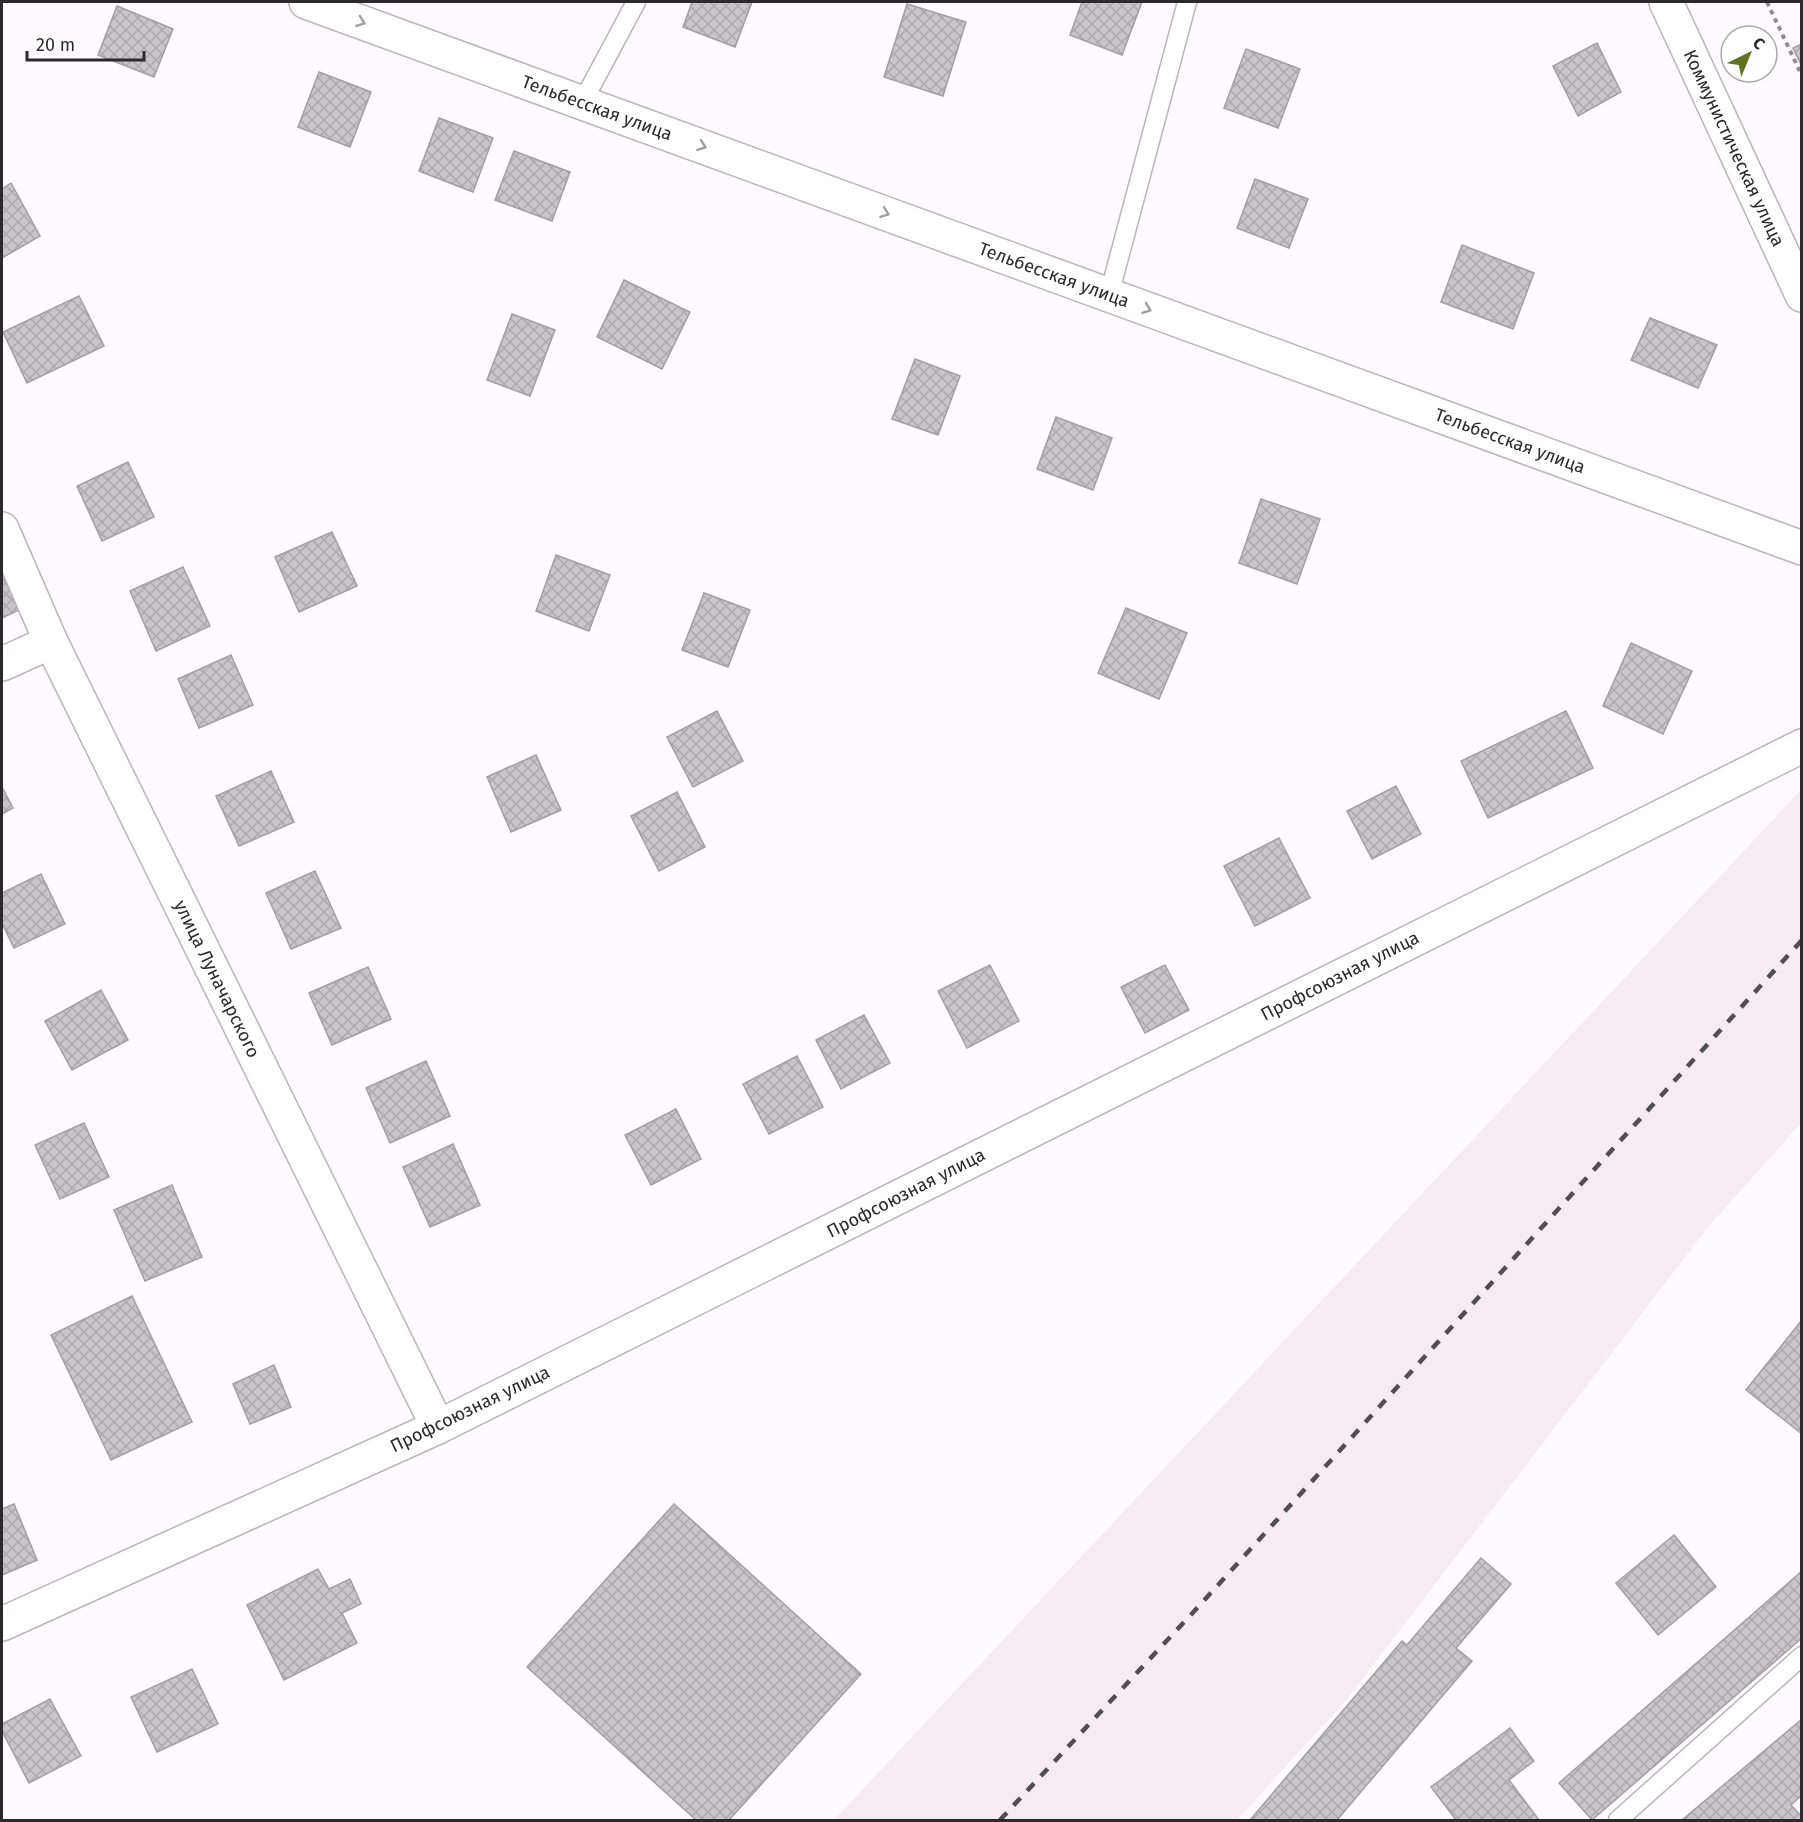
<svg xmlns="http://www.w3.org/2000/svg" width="1803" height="1822" viewBox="0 0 1803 1822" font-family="'Fira Sans',sans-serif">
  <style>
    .built { fill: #f5ebf3 }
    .building { fill: url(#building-cross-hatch); stroke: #a29fa2; stroke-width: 1.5 }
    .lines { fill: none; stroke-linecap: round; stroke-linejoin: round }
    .service-casing { stroke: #b9b5b8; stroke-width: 21 }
    .minor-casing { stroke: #b9b5b8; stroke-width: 36 }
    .tertiary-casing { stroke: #b9b5b8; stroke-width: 36 }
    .path { stroke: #908d90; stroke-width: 4; stroke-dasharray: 4.5 4.5; stroke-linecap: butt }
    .service { stroke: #fff; stroke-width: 18 }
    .minor { stroke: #fff; stroke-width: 33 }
    .tertiary { stroke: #fff; stroke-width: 33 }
    .rail { stroke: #504e50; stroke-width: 4.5; stroke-dasharray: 10 10; stroke-linecap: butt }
    .oneway { stroke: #a09fa0 }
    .labels { text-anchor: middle; stroke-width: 6; stroke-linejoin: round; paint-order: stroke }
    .street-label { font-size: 18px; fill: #2b292b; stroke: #fff }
  </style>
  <defs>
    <pattern id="building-cross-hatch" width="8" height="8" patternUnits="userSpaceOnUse" patternTransform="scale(1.5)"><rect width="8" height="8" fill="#c8c4c7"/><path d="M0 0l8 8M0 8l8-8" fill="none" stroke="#aca8ab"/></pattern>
  </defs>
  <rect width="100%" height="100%" fill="#fefafd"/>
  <!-- built -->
  <polygon class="built" points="1801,790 1801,1123 1708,1227 1348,1698 1237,1820 834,1820"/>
  <!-- building -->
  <g class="building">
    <polygon points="692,2 752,2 735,47 683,27"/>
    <polygon points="1082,2 1142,2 1122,55 1070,35"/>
    <polygon points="907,4 966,22 943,96 884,77"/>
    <polygon points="117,6 173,29 154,77 98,55"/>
    <polygon points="1597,43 1621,92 1578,116 1553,66"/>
    <polygon points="1802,44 1802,67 1793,48"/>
    <polygon points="1246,49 1300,69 1278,128 1224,108"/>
    <polygon points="319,72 371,92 350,147 298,127"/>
    <polygon points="439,118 493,138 473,192 419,171"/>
    <polygon points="514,151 570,172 552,221 495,200"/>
    <polygon points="1255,179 1308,199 1289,248 1237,228"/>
    <polygon points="11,183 40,236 2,258 2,189"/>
    <polygon points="1462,245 1534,273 1513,329 1441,302"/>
    <polygon points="624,280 690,312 662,369 597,337"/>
    <polygon points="79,296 104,346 27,383 3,332"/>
    <polygon points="512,314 555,330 530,396 487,380"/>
    <polygon points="1650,318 1717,345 1698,388 1631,360"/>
    <polygon points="915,359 960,376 938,435 892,419"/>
    <polygon points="1056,417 1112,438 1093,490 1037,469"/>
    <polygon points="128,462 154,517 102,541 77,486"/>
    <polygon points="1261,499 1320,519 1297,584 1239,563"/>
    <polygon points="332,532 357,586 299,612 275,557"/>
    <polygon points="556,555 610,575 589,631 536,611"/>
    <polygon points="183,567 210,626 156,651 130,591"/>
    <polygon points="2,573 19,610 2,618"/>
    <polygon points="704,593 750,610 728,667 682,650"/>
    <polygon points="1126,608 1187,633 1159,699 1098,673"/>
    <polygon points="1631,643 1692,671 1663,734 1603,706"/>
    <polygon points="231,655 253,705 199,728 178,679"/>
    <polygon points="717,711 743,761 693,787 667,737"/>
    <polygon points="1566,711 1593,768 1488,818 1461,761"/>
    <polygon points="536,755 561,810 511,832 487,777"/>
    <polygon points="271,771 294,822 239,846 216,796"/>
    <polygon points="1396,786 1421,834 1372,859 1347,811"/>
    <polygon points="2,787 13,808 2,814"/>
    <polygon points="677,792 705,847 659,871 631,816"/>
    <polygon points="1279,838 1310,898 1255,926 1224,866"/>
    <polygon points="315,871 341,928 291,949 266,893"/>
    <polygon points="41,874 65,924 14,948 2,923 2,893"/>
    <polygon points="990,965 1019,1021 967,1048 938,991"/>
    <polygon points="1165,965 1189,1010 1145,1033 1121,987"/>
    <polygon points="368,967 391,1019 332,1045 309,993"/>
    <polygon points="101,990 128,1040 72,1070 45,1021"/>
    <polygon points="864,1015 890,1063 841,1089 816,1040"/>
    <polygon points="797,1056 823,1107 769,1134 743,1084"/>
    <polygon points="426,1061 450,1116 390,1143 366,1088"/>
    <polygon points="676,1109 701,1159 651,1185 625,1135"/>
    <polygon points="84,1123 109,1177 60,1199 35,1145"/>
    <polygon points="453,1144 480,1205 430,1227 403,1167"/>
    <polygon points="172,1185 202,1257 145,1281 114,1210"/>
    <polygon points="132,1296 192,1422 111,1460 51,1335"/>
    <polygon points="1802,1320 1802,1434 1746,1390"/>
    <polygon points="274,1365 291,1407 250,1424 233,1384"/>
    <polygon points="14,1504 37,1560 2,1575 2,1509"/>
    <polygon points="674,1504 861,1674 729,1820 696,1820 527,1667"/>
    <polygon points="1674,1535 1716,1587 1658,1635 1616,1583"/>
    <polygon points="1481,1558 1511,1584 1456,1648 1472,1661 1337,1820 1250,1820 1402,1641 1407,1645"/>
    <polygon points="318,1569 329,1589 350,1579 361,1604 342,1613 357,1643 284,1680 247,1605"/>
    <polygon points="1802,1571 1802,1638 1592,1820 1559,1783"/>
    <polygon points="192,1669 218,1724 157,1752 131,1697"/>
    <polygon points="50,1699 81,1756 29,1783 2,1731 2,1724"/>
    <polygon points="1802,1719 1802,1795 1791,1805 1802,1817 1802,1820 1682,1820"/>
    <polygon points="1510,1728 1534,1761 1509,1780 1539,1820 1456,1820 1431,1787"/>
  </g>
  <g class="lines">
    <defs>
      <g id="service">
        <polyline points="582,103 636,2"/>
        <polyline points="1109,295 1187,2"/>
        <polyline points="1618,1820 1802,1656"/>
      </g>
      <g id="minor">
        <polyline points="2,529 51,642 438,1427"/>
        <polyline points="2,664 51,642"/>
        <polyline points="2,1624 438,1427 1802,746"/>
      </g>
      <g id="tertiary">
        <polyline points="306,2 1802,548"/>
        <polyline points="1666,2 1802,295"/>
      </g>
    </defs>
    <!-- service casing -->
    <use href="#service" class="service-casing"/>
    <!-- minor casing -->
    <use href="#minor" class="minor-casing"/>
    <!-- tertiary casing -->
    <use href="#tertiary" class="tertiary-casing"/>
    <!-- path -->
    <polyline class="path" points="1767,2 1802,76"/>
    <!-- service -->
    <use href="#service" class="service"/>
    <!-- minor -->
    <use href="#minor" class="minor"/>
    <!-- tertiary -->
    <use href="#tertiary" class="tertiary"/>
    <!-- rail -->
    <polyline class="rail" points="1000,1820 1199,1606 1802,940"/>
  </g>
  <!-- one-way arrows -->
  <defs><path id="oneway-chevron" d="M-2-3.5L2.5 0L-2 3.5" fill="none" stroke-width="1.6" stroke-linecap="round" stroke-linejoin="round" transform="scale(1.5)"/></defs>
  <g class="oneway">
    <use href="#oneway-chevron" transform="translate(361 22) rotate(20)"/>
    <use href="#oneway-chevron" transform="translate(702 146) rotate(20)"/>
    <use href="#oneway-chevron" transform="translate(885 213) rotate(20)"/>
    <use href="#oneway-chevron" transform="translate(1147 309) rotate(20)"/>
  </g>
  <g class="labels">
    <!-- street labels -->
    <g class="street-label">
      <text transform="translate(597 108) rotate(20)" y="6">Тельбесская улица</text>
      <text transform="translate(1734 148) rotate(65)" y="6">Коммунистическая улица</text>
      <text transform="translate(1054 275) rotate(20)" y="6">Тельбесская улица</text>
      <text transform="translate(1510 441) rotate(20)" y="6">Тельбесская улица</text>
      <text transform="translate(1340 976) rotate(-27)" y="6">Профсоюзная улица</text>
      <text transform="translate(217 979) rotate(64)" y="6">улица Луначарского</text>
      <text transform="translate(906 1193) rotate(-27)" y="6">Профсоюзная улица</text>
      <text transform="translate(470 1409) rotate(-26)" y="6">Профсоюзная улица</text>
    </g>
  </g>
  <!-- border -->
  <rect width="1803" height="1822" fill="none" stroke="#2b292b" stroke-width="6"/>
  <!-- north arrow -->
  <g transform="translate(1749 54) rotate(43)"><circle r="28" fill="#ffffff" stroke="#aaa9aa" stroke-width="1.5"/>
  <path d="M0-4.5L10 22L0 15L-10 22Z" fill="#617220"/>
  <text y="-9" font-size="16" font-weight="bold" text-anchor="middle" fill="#2b292b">С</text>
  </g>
  <!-- scale -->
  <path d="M27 51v9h117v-9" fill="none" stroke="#2b292b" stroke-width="3"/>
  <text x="36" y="51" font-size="18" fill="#2b292b" stroke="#ffffff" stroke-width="4.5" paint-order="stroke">20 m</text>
</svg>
